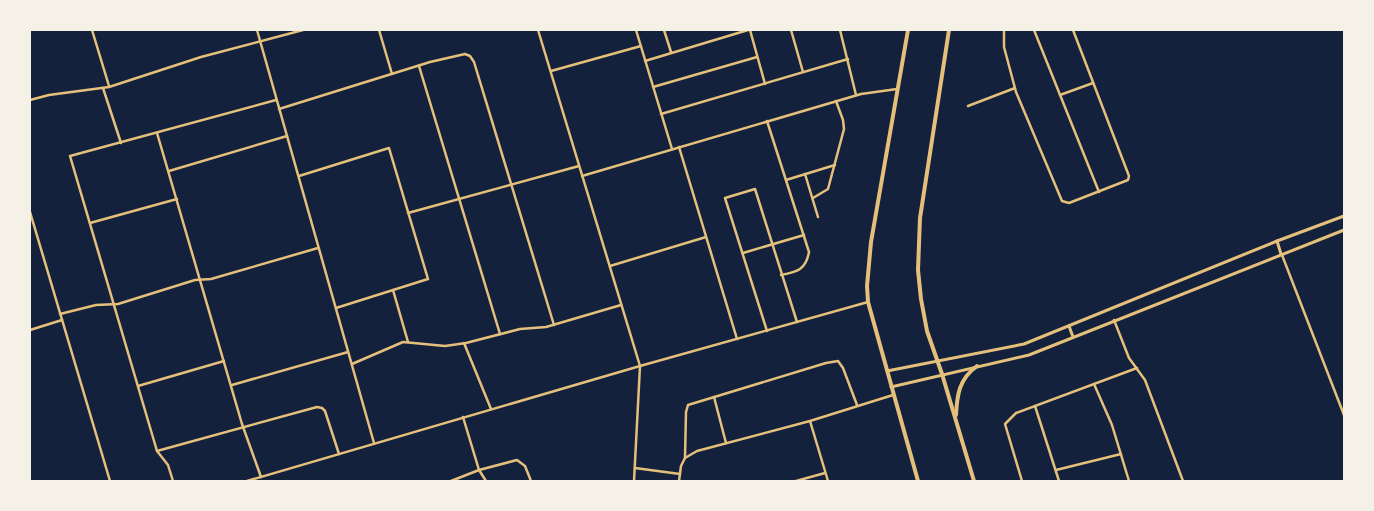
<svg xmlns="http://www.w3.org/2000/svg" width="1374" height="511" viewBox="0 0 1374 511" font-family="Commissioner,sans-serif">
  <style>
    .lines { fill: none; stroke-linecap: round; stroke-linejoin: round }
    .minor { stroke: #e5c07b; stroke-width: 2.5 }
    .secondary { stroke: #e5c07b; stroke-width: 3 }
    .primary { stroke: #e5c07b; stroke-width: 4 }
  </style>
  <rect width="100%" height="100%" fill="#14213d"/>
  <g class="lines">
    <!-- minor -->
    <g class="minor">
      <polyline points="92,30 109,86"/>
      <polyline points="257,30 374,443"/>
      <polyline points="379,30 392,74"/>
      <polyline points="538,30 640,366 634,481"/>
      <polyline points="636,30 672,149"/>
      <polyline points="664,30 671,52"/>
      <polyline points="750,30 765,84"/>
      <polyline points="791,30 803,72"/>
      <polyline points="840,30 856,95"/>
      <polyline points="1004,30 1004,47 1016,92 1062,201 1069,203 1128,180 1129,176 1073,30"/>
      <polyline points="1034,30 1099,192"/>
      <polyline points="645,61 748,30"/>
      <polyline points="419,66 500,334"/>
      <polyline points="551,71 641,46"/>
      <polyline points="653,87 757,57"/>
      <polyline points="103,88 121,143"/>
      <polyline points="1060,95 1093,83"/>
      <polyline points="30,100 49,95 109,87 201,57 303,30"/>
      <polyline points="968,106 1015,88"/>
      <polyline points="279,109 430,62 465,54 470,56 474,62 554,325"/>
      <polyline points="661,114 848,59"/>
      <path d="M767,121L809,252C806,269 798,272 781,275"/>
      <polyline points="157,133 242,424 261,477"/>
      <polyline points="679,147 737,339"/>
      <polyline points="169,171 287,136"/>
      <polyline points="805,174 818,217"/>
      <polyline points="299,176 389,148 428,279 336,308"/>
      <polyline points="582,176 861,94 897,89"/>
      <polyline points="786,180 835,165"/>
      <polyline points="813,198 828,189 844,129 843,120 836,101"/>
      <polyline points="30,212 110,481"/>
      <polyline points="408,213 579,166"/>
      <polyline points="90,223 177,199"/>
      <polyline points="743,253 804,235"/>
      <polyline points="1282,255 1344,415"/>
      <polyline points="610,266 706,237"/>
      <polyline points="393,290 408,342"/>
      <polyline points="60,314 96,305 118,304 195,280 211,279 318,248"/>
      <polyline points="1114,320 1129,358 1145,380 1183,481"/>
      <polyline points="30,330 62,320"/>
      <polyline points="767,331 725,198 755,189 797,322"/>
      <polyline points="464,343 491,409"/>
      <polyline points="352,364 403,342 445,346 466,343 520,329 546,327 621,305"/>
      <polyline points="1094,384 1112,425 1129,481"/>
      <polyline points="232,385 348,352"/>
      <polyline points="138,386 224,361"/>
      <polyline points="714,397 726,443"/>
      <polyline points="1035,406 1059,481"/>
      <polyline points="463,417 479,470 486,481"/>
      <polyline points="810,421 828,481"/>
      <polyline points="157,451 317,407 322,408 325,411 339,454"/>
      <polyline points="685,458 686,412 688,405 826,363 838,361 843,368 857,405"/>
      <polyline points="635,468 680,474"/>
      <polyline points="1056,470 1121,454"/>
      <polyline points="173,481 168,465 157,451 70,156 276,100"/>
      <polyline points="247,481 640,366 868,302"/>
      <polyline points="451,481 479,470 517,460 525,466 531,481"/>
      <polyline points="679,481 681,466 685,458 697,451 810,421 893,395"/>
      <polyline points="796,481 825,473"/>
      <polyline points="1022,481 1005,424 1016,413 1137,368"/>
    </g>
    <!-- secondary -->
    <g class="secondary">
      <polyline points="1277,241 1281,254"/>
      <polyline points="1069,326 1073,337"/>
      <polyline points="887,371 1024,344 1277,241 1344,216"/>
      <polyline points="891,387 1029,355 1344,230"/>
    </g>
    <!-- primary -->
    <g class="primary">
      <polyline points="908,30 871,242 867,286 868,302 918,481"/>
      <polyline points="949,30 920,218 918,270 921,299 927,331 942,374 974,481"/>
      <path d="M956,415C957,395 959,379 977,366"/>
    </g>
  </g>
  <!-- border -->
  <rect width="1374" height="511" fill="none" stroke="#f6f1e7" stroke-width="62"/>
</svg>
